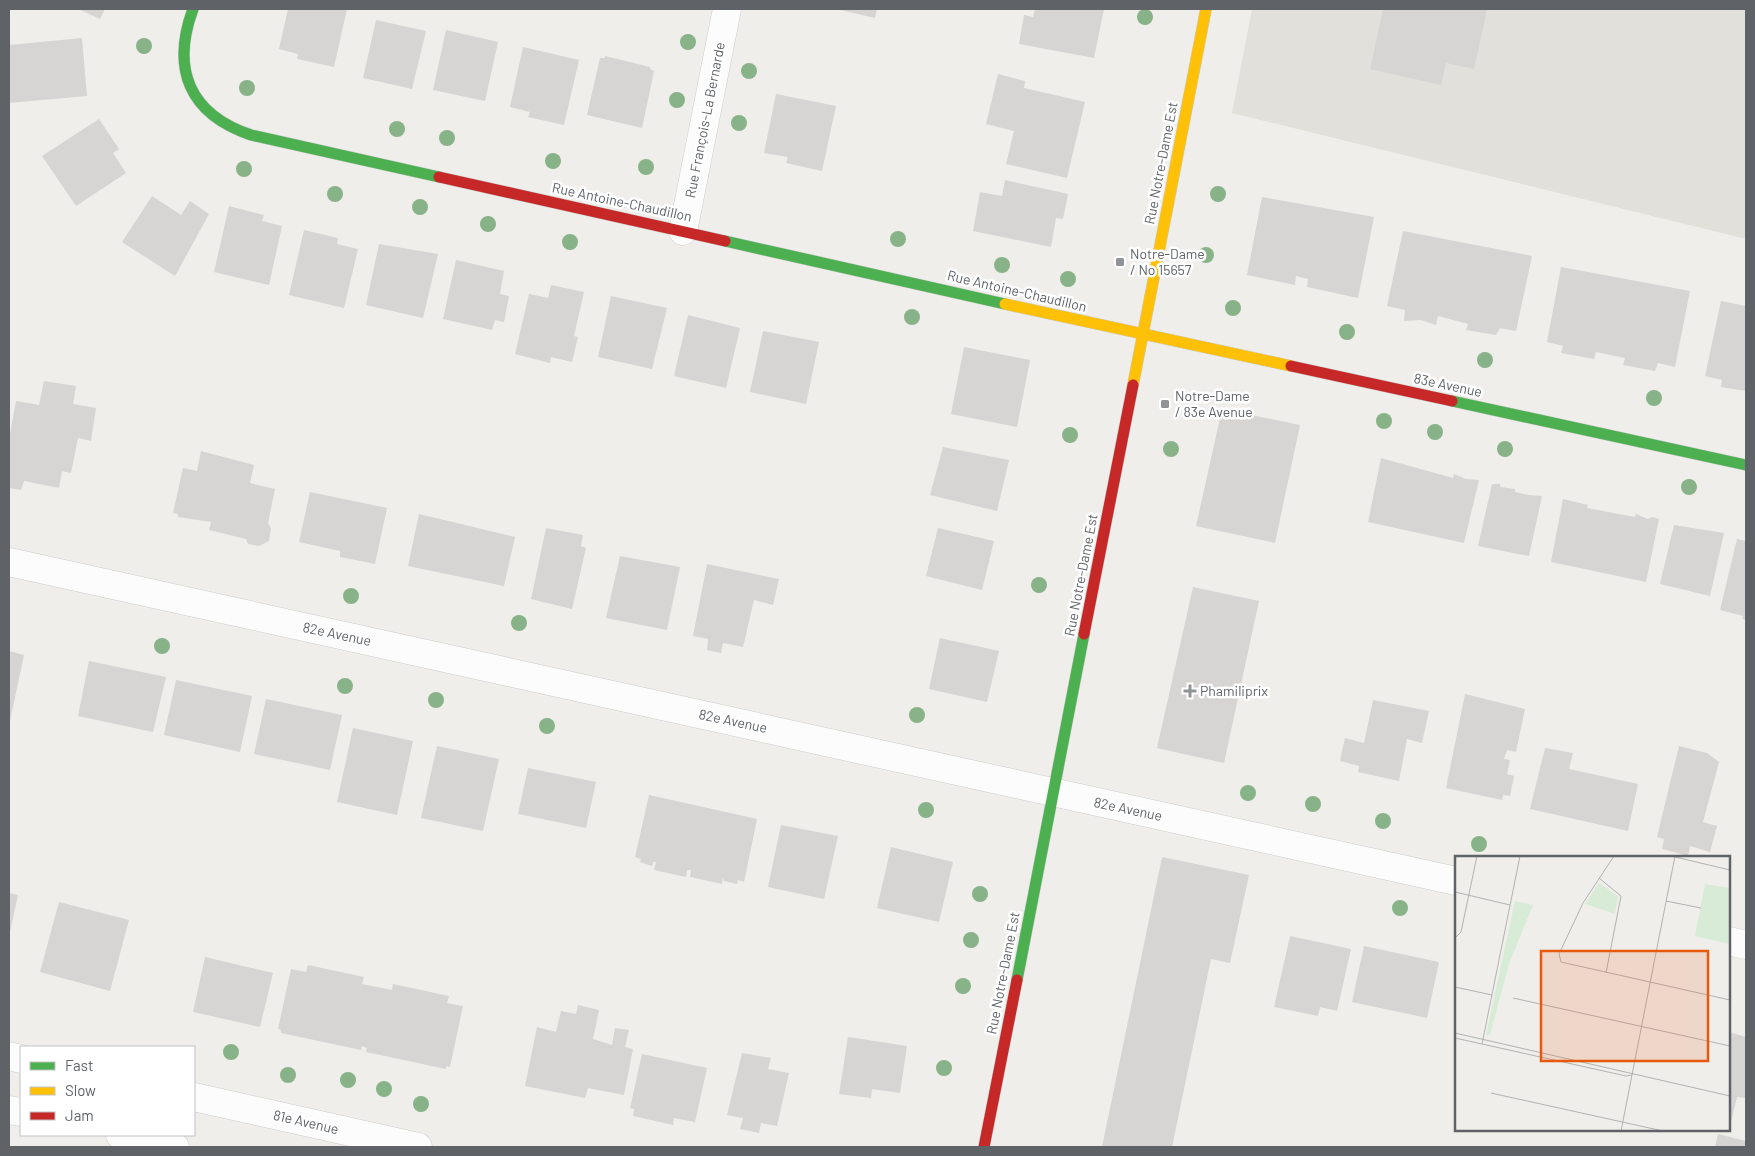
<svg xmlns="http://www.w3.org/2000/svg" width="1755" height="1156" viewBox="0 0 1755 1156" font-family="Barlow,sans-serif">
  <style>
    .education { fill: #e2e0da }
    .building { fill: #d6d5d3 }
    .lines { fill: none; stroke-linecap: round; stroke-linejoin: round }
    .street-casing { stroke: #cbcccc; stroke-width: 29 }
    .fast-casing { stroke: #cacacb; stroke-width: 12 }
    .slow-casing { stroke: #cacacb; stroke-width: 12 }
    .jam-casing { stroke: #cacacb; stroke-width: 12 }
    .street { stroke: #fdfcfc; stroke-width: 28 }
    .fast { stroke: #4caf50; stroke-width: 11 }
    .slow { stroke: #ffc107; stroke-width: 11 }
    .jam { stroke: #c62828; stroke-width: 11 }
    .tree { fill: #88b388 }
    .poi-dot { fill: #919496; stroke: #fff; stroke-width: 2 }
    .labels { text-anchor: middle; stroke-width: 5; stroke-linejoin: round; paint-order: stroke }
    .street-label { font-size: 14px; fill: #5f6368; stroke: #fff }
    .poi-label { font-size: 14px; fill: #5f6368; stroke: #fff; text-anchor: start }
    .inset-road { fill: none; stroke: #b1b2b2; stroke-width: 1 }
    .view { fill: #e8590c; fill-opacity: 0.15; stroke: #e8590c; stroke-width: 2.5 }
    .inset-edge { fill: none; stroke: #5f6368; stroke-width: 2.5 }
  </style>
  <rect width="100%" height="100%" fill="#efeeea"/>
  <!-- education -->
  <polygon class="education" points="1252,9 1746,9 1746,239 1232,113"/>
  <!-- building -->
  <g class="building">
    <polygon points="78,9 105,9 100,19"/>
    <polygon points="288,9 347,9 334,67 297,59 298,54 279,49"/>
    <polygon points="836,9 877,9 875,18"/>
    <polygon points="1035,9 1104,9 1094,58 1019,44 1024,15 1033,17"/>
    <polygon points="1383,9 1487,9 1474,69 1446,63 1441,85 1370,69"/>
    <polygon points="376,20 426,31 412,89 363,78"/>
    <polygon points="446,30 498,42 485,101 433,90"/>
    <polygon points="82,38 87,96 9,103 9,45"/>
    <polygon points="523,47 579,60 564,125 528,117 530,112 510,107"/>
    <polygon points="605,56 650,67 650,69 654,71 642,128 587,115 600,58 605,58"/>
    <polygon points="998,74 1025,81 1024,88 1085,102 1067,178 1006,164 1014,131 986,124"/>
    <polygon points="776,94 836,106 822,171 786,163 788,157 764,153"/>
    <polygon points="99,119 119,149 113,153 126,173 76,206 42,156"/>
    <polygon points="1005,180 1068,194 1063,219 1056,218 1051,247 973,231 980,192 1002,196"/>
    <polygon points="152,196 181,215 190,201 209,214 175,276 122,242"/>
    <polygon points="1262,197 1374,217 1358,298 1307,287 1308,279 1296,276 1295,285 1247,275"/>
    <polygon points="229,206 264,215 262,221 282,226 269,285 214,272"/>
    <polygon points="304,230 338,238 337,244 358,249 344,308 289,295"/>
    <polygon points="1403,231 1532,256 1516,331 1500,328 1496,335 1466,330 1468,324 1438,316 1436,325 1421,320 1404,321 1405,310 1387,306"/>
    <polygon points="379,244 438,254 423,318 366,305"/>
    <polygon points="456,260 504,271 500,294 509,296 504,322 495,320 492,330 443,319"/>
    <polygon points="1561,267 1690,291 1675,367 1658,363 1655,371 1623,365 1625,358 1596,352 1594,359 1561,353 1563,346 1547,342"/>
    <polygon points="551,285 584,292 574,336 578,337 572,362 551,357 550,363 515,354 529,294 548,298"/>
    <polygon points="611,296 667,308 652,369 598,357"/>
    <polygon points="1721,301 1746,306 1746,391 1721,387 1722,380 1705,376"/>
    <polygon points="688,315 740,328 726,388 674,376"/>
    <polygon points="763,331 819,342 806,404 750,392"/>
    <polygon points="964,347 1030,360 1017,427 951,414"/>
    <polygon points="44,381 76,386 73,404 96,408 91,441 78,438 71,473 62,471 59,488 24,481 21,490 9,488 9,439 16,401 39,405"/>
    <polygon points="1222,409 1300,425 1275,543 1196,526"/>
    <polygon points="943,447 1009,460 997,511 930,495"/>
    <polygon points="201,451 254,465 250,483 275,489 268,523 271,528 269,541 259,546 248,544 246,539 209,530 211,522 178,517 178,514 173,513 183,468 197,471"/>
    <polygon points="1381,458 1453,478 1454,474 1466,479 1479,480 1464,543 1368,522"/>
    <polygon points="1492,484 1500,484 1500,487 1515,489 1515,492 1528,495 1542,496 1529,556 1478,546"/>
    <polygon points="310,492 387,508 375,564 340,557 340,551 299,542"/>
    <polygon points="1563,499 1588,505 1587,508 1635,517 1636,514 1648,519 1652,517 1659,519 1646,582 1551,562"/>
    <polygon points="419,514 515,537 504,586 408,566"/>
    <polygon points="1674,525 1724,533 1710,596 1660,584"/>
    <polygon points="546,528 583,535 581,546 586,548 572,609 531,599"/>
    <polygon points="938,528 994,541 982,590 926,576"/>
    <polygon points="1737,539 1746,541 1746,620 1742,619 1743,616 1720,610"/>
    <polygon points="620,556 680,567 667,630 606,618"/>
    <polygon points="707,564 779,579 773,605 754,600 743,647 723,643 721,653 707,650 708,639 693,636"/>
    <polygon points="1193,587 1259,601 1224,763 1157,748"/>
    <polygon points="940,638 999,651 987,702 929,689"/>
    <polygon points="9,651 24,655 10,721 9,721"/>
    <polygon points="89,661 166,677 153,732 78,716"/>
    <polygon points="176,680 252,696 240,752 164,735"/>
    <polygon points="1465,694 1525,709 1516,752 1507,750 1504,759 1510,760 1507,774 1514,776 1510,796 1503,795 1502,800 1446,788"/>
    <polygon points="266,699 342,715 330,770 254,754"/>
    <polygon points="1373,700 1429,711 1422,743 1407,739 1399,781 1358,772 1359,766 1340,761 1345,738 1364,743"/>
    <polygon points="353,728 413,741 397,815 337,802"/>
    <polygon points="437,746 499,759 483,831 421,818"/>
    <polygon points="1679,746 1707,753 1719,762 1703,822 1717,826 1710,852 1690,846 1688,856 1662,849 1664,839 1657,837"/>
    <polygon points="1545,748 1573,753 1569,769 1638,784 1628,831 1530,809"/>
    <polygon points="528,768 596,782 586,828 518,814"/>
    <polygon points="649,795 757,819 744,882 738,880 737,884 724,881 723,877 722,884 690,877 691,870 687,870 686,877 654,870 656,862 653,862 652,866 640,862 641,859 635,857"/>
    <polygon points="781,825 838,836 824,899 768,887"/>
    <polygon points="891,847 953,862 939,922 877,908"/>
    <polygon points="1162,857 1249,875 1230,963 1211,959 1172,1147 1102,1147"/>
    <polygon points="9,893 18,895 10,932 9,932"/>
    <polygon points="59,902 129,920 110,991 40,972"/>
    <polygon points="1290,936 1351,949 1337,1011 1320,1007 1318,1016 1274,1007"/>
    <polygon points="1364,946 1439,962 1427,1018 1352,1002"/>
    <polygon points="205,957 273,973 260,1027 193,1012"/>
    <polygon points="308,965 364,977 362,984 392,990 393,984 449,996 447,1003 463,1006 450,1067 446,1066 446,1069 366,1052 367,1048 362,1046 361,1050 281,1033 281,1030 278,1029 291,969 306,972"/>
    <polygon points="578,1005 599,1010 593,1039 612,1045 615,1028 629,1030 625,1047 633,1049 624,1095 588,1088 585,1098 525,1086 537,1027 556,1032 561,1011 576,1014"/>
    <polygon points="1729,1032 1746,1037 1746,1094 1745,1098 1737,1097 1731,1122 1729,1121"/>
    <polygon points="848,1037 907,1046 900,1093 872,1089 871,1098 839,1094"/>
    <polygon points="742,1053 771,1058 768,1069 789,1073 777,1126 761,1123 759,1133 740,1129 743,1118 727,1115"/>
    <polygon points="642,1054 707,1068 695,1122 674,1118 673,1125 633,1116 634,1109 630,1108"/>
    <polygon points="1718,1134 1746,1141 1746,1147 1715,1147"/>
  </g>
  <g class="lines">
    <defs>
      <g id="street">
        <polyline points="683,231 727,9"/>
        <polyline points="9,562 1456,881"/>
        <polyline points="1729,941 1746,945"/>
        <polyline points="9,1056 21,1059"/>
        <polyline points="194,1097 418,1147"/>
        <polyline points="9,1110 21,1112"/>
        <polyline points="120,1135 175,1147"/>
      </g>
      <g id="fast">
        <path d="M193,9C171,69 189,114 251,135L439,177"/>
        <polyline points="725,241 1005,304"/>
        <polyline points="1452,401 1746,465"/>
        <polyline points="1017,980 1084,634"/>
      </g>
      <g id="slow">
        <polyline points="1005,304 1291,366"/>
        <polyline points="1133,385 1206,9"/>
      </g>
      <g id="jam">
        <polyline points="439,177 725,241"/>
        <polyline points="1291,366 1452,401"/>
        <polyline points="1084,634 1133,385"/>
        <polyline points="984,1147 1017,980"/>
      </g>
    </defs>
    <!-- street casing -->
    <use href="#street" class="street-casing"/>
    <!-- fast casing -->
    <use href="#fast" class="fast-casing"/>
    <!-- slow casing -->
    <use href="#slow" class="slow-casing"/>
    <!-- jam casing -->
    <use href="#jam" class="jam-casing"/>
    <!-- street -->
    <use href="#street" class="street"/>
    <!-- fast -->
    <use href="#fast" class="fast"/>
    <!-- slow -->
    <use href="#slow" class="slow"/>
    <!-- jam -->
    <use href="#jam" class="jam"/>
  </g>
  <!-- trees -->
  <g class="tree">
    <circle cx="1145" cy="17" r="8"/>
    <circle cx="688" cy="42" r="8"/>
    <circle cx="144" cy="46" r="8"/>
    <circle cx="749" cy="71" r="8"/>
    <circle cx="247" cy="88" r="8"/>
    <circle cx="677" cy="100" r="8"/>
    <circle cx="739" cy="123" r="8"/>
    <circle cx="397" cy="129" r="8"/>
    <circle cx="447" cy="138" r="8"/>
    <circle cx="553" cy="161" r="8"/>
    <circle cx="646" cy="167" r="8"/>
    <circle cx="244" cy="169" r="8"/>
    <circle cx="335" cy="194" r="8"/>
    <circle cx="1218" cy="194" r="8"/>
    <circle cx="420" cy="207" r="8"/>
    <circle cx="488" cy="224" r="8"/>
    <circle cx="898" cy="239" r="8"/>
    <circle cx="570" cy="242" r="8"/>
    <circle cx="1206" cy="255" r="8"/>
    <circle cx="1002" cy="265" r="8"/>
    <circle cx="1068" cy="279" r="8"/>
    <circle cx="1233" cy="308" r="8"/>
    <circle cx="912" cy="317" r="8"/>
    <circle cx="1347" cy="332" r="8"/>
    <circle cx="1485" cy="360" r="8"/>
    <circle cx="1654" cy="398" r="8"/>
    <circle cx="1384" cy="421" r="8"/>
    <circle cx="1435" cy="432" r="8"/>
    <circle cx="1070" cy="435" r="8"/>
    <circle cx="1171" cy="449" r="8"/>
    <circle cx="1505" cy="449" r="8"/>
    <circle cx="1689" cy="487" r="8"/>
    <circle cx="1039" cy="585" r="8"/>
    <circle cx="351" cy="596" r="8"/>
    <circle cx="519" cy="623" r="8"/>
    <circle cx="162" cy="646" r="8"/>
    <circle cx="345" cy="686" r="8"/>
    <circle cx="436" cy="700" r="8"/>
    <circle cx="917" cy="715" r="8"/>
    <circle cx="547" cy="726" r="8"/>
    <circle cx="1248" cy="793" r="8"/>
    <circle cx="1313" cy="804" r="8"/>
    <circle cx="926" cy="810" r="8"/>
    <circle cx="1383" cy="821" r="8"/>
    <circle cx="1479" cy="844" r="8"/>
    <circle cx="980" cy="894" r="8"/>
    <circle cx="1400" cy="908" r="8"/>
    <circle cx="971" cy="940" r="8"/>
    <circle cx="963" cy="986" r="8"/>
    <circle cx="231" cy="1052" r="8"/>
    <circle cx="944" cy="1068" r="8"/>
    <circle cx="288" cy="1075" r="8"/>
    <circle cx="348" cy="1080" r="8"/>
    <circle cx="384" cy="1089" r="8"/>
    <circle cx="421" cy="1104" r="8"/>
  </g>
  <!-- markers -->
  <g class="poi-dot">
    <rect x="1115" y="257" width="10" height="10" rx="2.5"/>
    <rect x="1160" y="399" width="10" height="10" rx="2.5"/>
    <path d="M1187.5 683.5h5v5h5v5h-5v5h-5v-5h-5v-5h5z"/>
  </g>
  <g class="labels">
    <!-- street labels -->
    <g class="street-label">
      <text transform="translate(705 120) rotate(-79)" y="5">Rue François-La Bernarde</text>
      <text transform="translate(1161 163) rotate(-79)" y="5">Rue Notre-Dame Est</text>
      <text transform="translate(622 202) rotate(12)" y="5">Rue Antoine-Chaudillon</text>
      <text transform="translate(1017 291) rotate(13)" y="5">Rue Antoine-Chaudillon</text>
      <text transform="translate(1448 385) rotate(12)" y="5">83e Avenue</text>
      <text transform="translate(1081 575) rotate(-79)" y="5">Rue Notre-Dame Est</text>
      <text transform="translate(337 634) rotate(12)" y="5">82e Avenue</text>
      <text transform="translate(733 721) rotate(12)" y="5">82e Avenue</text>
      <text transform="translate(1128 809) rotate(12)" y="5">82e Avenue</text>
      <text transform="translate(1003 973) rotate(-79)" y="5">Rue Notre-Dame Est</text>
      <text transform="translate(306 1122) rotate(13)" y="5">81e Avenue</text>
    </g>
    <!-- poi labels -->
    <g class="poi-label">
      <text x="1130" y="259">Notre-Dame<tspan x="1130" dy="16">/ No 15657</tspan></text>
      <text x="1175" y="401">Notre-Dame<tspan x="1175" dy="16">/ 83e Avenue</tspan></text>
      <text x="1200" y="696">Phamiliprix</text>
    </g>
  </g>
  <!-- overview -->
  <g transform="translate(1455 856)">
    <rect width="275" height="275" fill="#efeeea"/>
    <path d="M144,27L163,40L160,58L130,48ZM250,28L275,32V88L240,80ZM60,45L78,49L54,108L35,179H31Z" fill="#d8ebd6"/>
    <path class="inset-road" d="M159,0L128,47L104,98L106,106L275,144M216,0L275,14M144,22L166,40L151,117M0,36L55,49M211,45L246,52M0,82L6,76L22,0M0,131L37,139M58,142L275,190M0,177L275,240M0,182L171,220L177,219M27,188L65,0M36,237L208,275M166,275L220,0"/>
    <path class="view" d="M86,95H253V205H86Z"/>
    <rect width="275" height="275" class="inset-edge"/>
  </g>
  <!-- border -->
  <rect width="1755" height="1156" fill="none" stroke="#5f6368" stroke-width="20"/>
  <!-- legend -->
  <rect x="20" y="1046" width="175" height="90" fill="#ffffff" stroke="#bfc1c3"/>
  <rect x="30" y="1062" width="25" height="8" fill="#4caf50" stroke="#bfc1c3"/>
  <text x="65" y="1071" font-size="15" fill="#5f6368">Fast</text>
  <rect x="30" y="1087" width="25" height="8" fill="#ffc107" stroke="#bfc1c3"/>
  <text x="65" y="1096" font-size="15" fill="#5f6368">Slow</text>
  <rect x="30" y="1112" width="25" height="8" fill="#c62828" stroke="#bfc1c3"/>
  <text x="65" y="1121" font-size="15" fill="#5f6368">Jam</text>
</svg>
